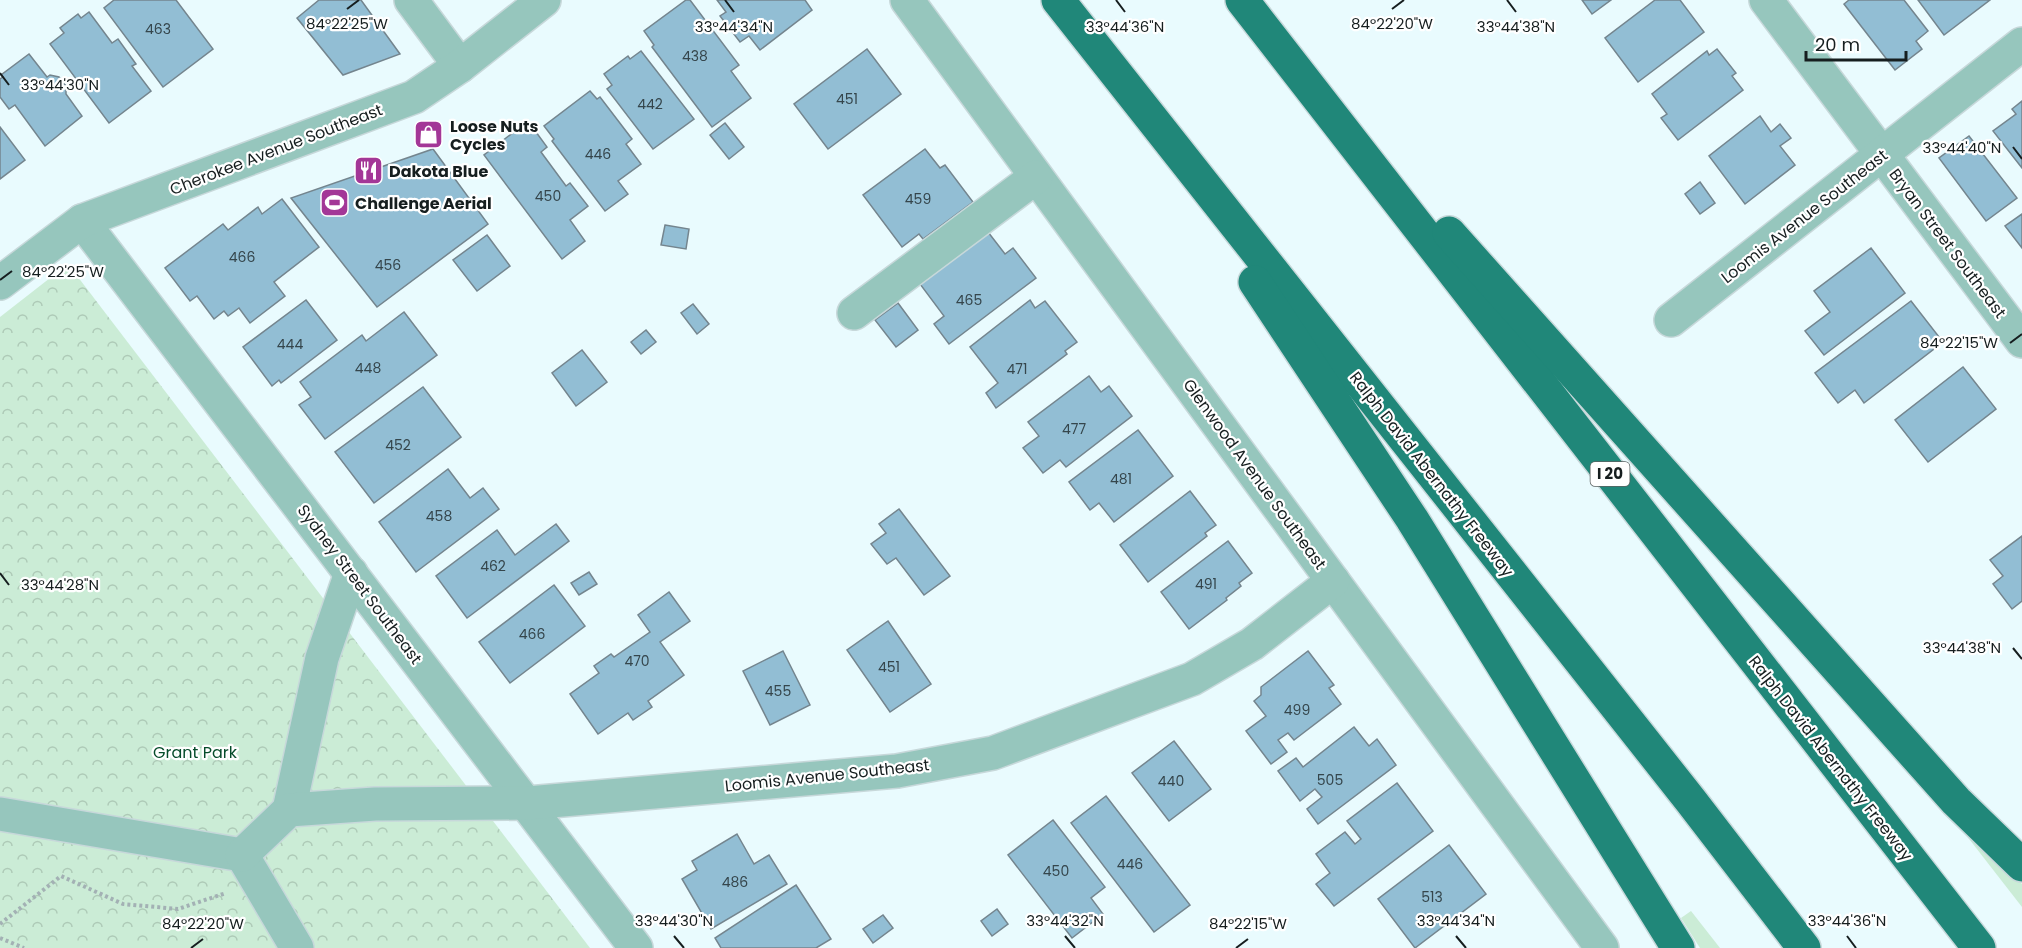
<svg xmlns="http://www.w3.org/2000/svg" width="2022" height="948" viewBox="0 0 2022 948" font-family="Poppins,sans-serif">
  <style>
    .grass { fill: #cbecd6 }
    .park { fill: url(#park-crowns) }
    .building { fill: #92bed4; stroke: #74858e; stroke-width: 1.5 }
    .lines { fill: none; stroke-linecap: round; stroke-linejoin: round }
    .minor-casing { stroke: #c7d8da; stroke-width: 36 }
    .highway-casing { stroke: #c7d8da; stroke-width: 36 }
    .path { stroke: #a3b1b4; stroke-width: 4; stroke-dasharray: 3 3; stroke-linecap: butt }
    .minor { stroke: #96c6bd; stroke-width: 33 }
    .highway { stroke: #208779; stroke-width: 33 }
    .ticks { fill: none; stroke: #161e1f; stroke-width: 2 }
    .labels { text-anchor: middle; stroke-width: 4.5; stroke-linejoin: round; paint-order: stroke }
    .number-label { font-size: 14px; fill: #35464c }
    .shield { fill: #fff; stroke: #5c6262; stroke-width: 1.5 }
    .shield-label { font-size: 15px; font-weight: bold; fill: #161e1f }
    .poi-label { font-size: 16px; font-weight: bold; fill: #161e1f; stroke: #fff; text-anchor: start }
    .street-label { font-size: 16px; fill: #161e1f; stroke: #fff }
    .park-label { font-size: 16px; fill: #054c2a; stroke: #fff }
    .ticks-label { font-size: 15px; text-anchor: middle; fill: #161e1f; stroke: #fff; stroke-width: 4.5; stroke-linejoin: round; paint-order: stroke }
  </style>
  <defs>
    <pattern id="park-crowns" width="20" height="18" patternUnits="userSpaceOnUse" patternTransform="scale(1.5)"><rect width="20" height="18" fill="#cbecd6"/><path d="M2 6a3 3 0 1 1 6 0M12 15a3 3 0 1 1 6 0" fill="none" stroke="#aecab7"/></pattern>
  </defs>
  <rect width="100%" height="100%" fill="#e9fbfe"/>
  <!-- grass -->
  <g class="grass">
    <polygon points="1971,831 2022,884 2022,907 1966,835"/>
    <polygon points="1691,911 1720,948 1700,948 1681,918"/>
  </g>
  <!-- park -->
  <polygon class="park" points="68,264 590,948 0,948 0,317"/>
  <!-- building -->
  <g class="building">
    <polygon points="114,0 176,0 213,49 163,87 104,8"/>
    <polygon points="319,0 361,0 400,54 343,75 297,18"/>
    <polygon points="686,0 690,0 739,65 731,71 751,98 712,127 652,47 654,45 644,31"/>
    <polygon points="717,0 805,0 812,10 760,50 749,36 740,42 720,16 726,12"/>
    <polygon points="1582,0 1611,0 1592,14"/>
    <polygon points="1655,0 1680,0 1704,32 1638,82 1605,38"/>
    <polygon points="1849,0 1904,0 1928,31 1916,41 1922,49 1895,70 1844,4"/>
    <polygon points="1918,0 1990,0 1944,35"/>
    <polygon points="89,12 112,43 118,39 136,64 132,66 151,91 109,123 50,44 64,33 60,28 78,14 81,18"/>
    <polygon points="867,49 901,94 828,149 794,104"/>
    <polygon points="1717,49 1736,73 1732,76 1743,90 1678,140 1661,118 1667,114 1652,94 1707,51 1709,55"/>
    <polygon points="641,51 694,119 653,149 607,89 612,85 604,74 628,56 630,59"/>
    <polygon points="29,54 47,77 50,75 59,77 66,86 66,94 82,116 45,146 15,105 9,109 0,97 0,79 3,77 1,75"/>
    <polygon points="590,91 597,99 600,97 632,139 626,144 641,164 618,181 628,194 605,211 552,141 554,139 544,126"/>
    <polygon points="2022,101 2022,168 1993,131 2016,114 2012,109"/>
    <polygon points="1760,116 1771,132 1780,124 1791,138 1780,146 1795,165 1745,204 1709,156"/>
    <polygon points="528,121 547,147 541,152 566,186 570,183 588,206 570,220 585,241 562,259 484,155"/>
    <polygon points="725,123 744,147 729,159 710,135"/>
    <polygon points="0,127 25,160 0,179"/>
    <polygon points="1969,136 2017,198 1986,221 1939,158"/>
    <polygon points="433,149 488,224 377,307 291,198"/>
    <polygon points="925,149 940,168 945,165 973,202 923,239 919,234 902,247 863,195"/>
    <polygon points="1700,182 1715,203 1700,214 1685,194"/>
    <polygon points="282,199 319,247 274,282 285,296 250,323 239,308 228,316 224,311 214,319 197,296 190,301 165,268 223,224 228,230 258,207 262,214"/>
    <polygon points="2022,214 2022,248 2005,226"/>
    <polygon points="665,225 689,229 686,249 661,245"/>
    <polygon points="988,232 1005,254 1013,248 1036,278 949,344 934,324 944,316 920,284"/>
    <polygon points="487,235 510,266 477,291 453,260"/>
    <polygon points="1871,248 1905,293 1824,355 1805,331 1830,312 1814,291"/>
    <polygon points="306,300 337,340 281,383 279,380 272,386 243,347"/>
    <polygon points="1030,300 1035,308 1045,301 1077,342 1065,351 1067,354 996,408 986,393 998,383 970,347"/>
    <polygon points="1911,301 1943,342 1864,403 1855,390 1838,403 1815,373"/>
    <polygon points="898,303 918,330 896,347 875,320"/>
    <polygon points="693,304 709,324 697,334 681,313"/>
    <polygon points="404,312 437,355 325,439 299,405 311,397 300,382 362,335 366,341"/>
    <polygon points="646,330 656,342 641,354 631,342"/>
    <polygon points="582,350 607,382 576,406 552,373"/>
    <polygon points="1963,367 1996,409 1928,462 1895,420"/>
    <polygon points="1089,376 1101,392 1109,386 1132,416 1066,467 1060,460 1043,473 1023,448 1039,436 1028,422"/>
    <polygon points="423,387 461,437 374,503 335,452"/>
    <polygon points="1138,430 1173,476 1114,522 1099,503 1090,510 1069,482"/>
    <polygon points="448,469 470,498 483,488 499,509 416,572 379,522"/>
    <polygon points="1190,491 1216,525 1205,533 1207,536 1148,582 1120,545"/>
    <polygon points="899,509 950,576 924,595 896,558 887,564 871,544 886,533 879,524"/>
    <polygon points="556,524 569,541 467,618 436,576 497,530 515,555"/>
    <polygon points="2022,536 2022,601 2012,609 1993,584 2003,576 1990,560"/>
    <polygon points="1228,541 1252,573 1239,583 1241,586 1226,598 1227,600 1189,629 1161,592"/>
    <polygon points="589,572 597,584 579,595 571,583"/>
    <polygon points="554,585 585,626 510,683 479,642"/>
    <polygon points="669,592 690,621 660,642 684,675 648,701 652,707 633,720 628,713 598,734 570,694 599,673 594,666 611,654 614,657 650,632 638,615"/>
    <polygon points="888,621 931,684 890,712 847,650"/>
    <polygon points="783,651 810,705 770,725 743,671"/>
    <polygon points="1308,651 1334,685 1329,688 1341,704 1294,740 1288,733 1278,740 1287,752 1271,764 1246,731 1266,716 1254,701 1261,695 1261,687"/>
    <polygon points="1354,727 1369,746 1377,739 1396,765 1318,824 1307,809 1322,797 1315,789 1300,801 1278,771 1296,758 1303,767"/>
    <polygon points="1174,741 1211,789 1169,821 1132,773"/>
    <polygon points="1397,783 1433,831 1334,906 1316,884 1330,873 1316,854 1345,832 1355,844 1361,839 1347,821"/>
    <polygon points="1106,796 1190,905 1154,932 1071,823"/>
    <polygon points="1053,820 1105,887 1091,898 1103,914 1072,938 1008,855"/>
    <polygon points="737,834 754,864 769,855 787,884 711,929 682,879 697,870 692,861"/>
    <polygon points="1449,845 1486,894 1415,948 1378,899"/>
    <polygon points="796,885 831,939 816,948 721,948 715,938"/>
    <polygon points="997,909 1008,924 992,936 981,921"/>
    <polygon points="883,915 893,928 873,943 863,929"/>
  </g>
  <g class="lines">
    <defs>
      <g id="minor">
        <polyline points="411,0 460,66"/>
        <polyline points="907,0 1602,948"/>
        <polyline points="1766,0 2022,341"/>
        <polyline points="82,221 636,948"/>
        <polyline points="0,283 82,221 414,97 460,66 544,0"/>
        <polyline points="854,313 1036,177"/>
        <polyline points="1671,320 2022,44"/>
        <polyline points="289,810 322,658 351,573"/>
        <polyline points="0,814 242,855 297,948"/>
        <polyline points="242,855 289,810 375,804 528,803 897,771 993,753 1192,679 1252,644 1333,581"/>
      </g>
      <g id="highway">
        <polyline points="1058,0 1691,801 1804,948"/>
        <polyline points="1242,0 1979,948"/>
        <polyline points="1449,233 1956,801 2022,865"/>
        <polyline points="1255,282 1412,519 1678,948"/>
      </g>
    </defs>
    <!-- minor casing -->
    <use href="#minor" class="minor-casing"/>
    <!-- highway casing -->
    <use href="#highway" class="highway-casing"/>
    <!-- path -->
    <g class="path">
      <polyline points="0,924 61,876 123,904 178,909 226,893"/>
      <polyline points="0,938 24,948"/>
    </g>
    <!-- minor -->
    <use href="#minor" class="minor"/>
    <!-- highway -->
    <use href="#highway" class="highway"/>
  </g>
  <!-- ticks -->
  <path class="ticks" d="M725,0L734,12M1116,0L1125,12M1507,0L1516,12M347,9L359,0M1392,9L1404,0M0,73L9,85M2013,147L2022,159M0,280L12,271M2010,343L2022,334M0,573L9,585M2013,648L2022,659M674,936L684,948M1065,936L1075,948M1456,936L1466,948M1847,936L1856,948M191,948L203,939M1236,948L1248,939"/>
  <!-- icons -->
  <defs>
    <symbol id="shop-square" viewBox="-11 -11 22 22"><rect x="-9" y="-9" width="18" height="18" rx="4" fill="#a33797" stroke="#fff"/><path d="M-5-2.5h2.3a2.7 3.5 0 0 1 5.4 0H5L5.5 6h-11ZM-1.5-2.5h3a1.5 2.3 0 0 0-3 0Z" fill="#fff"/></symbol>
    <symbol id="restaurant-square" viewBox="-11 -11 22 22"><rect x="-9" y="-9" width="18" height="18" rx="4" fill="#a33797" stroke="#fff"/><path d="M-5-6h1v4h1v-4h1v4h1v-4h1v5L-1.5 .5V6h-2V.5L-5-1ZM5-6V6H3V1.5H1.5Q1.5-4 5-6Z" fill="#fff"/></symbol>
    <symbol id="stadium-square" viewBox="-11 -11 22 22"><rect x="-9" y="-9" width="18" height="18" rx="4" fill="#a33797" stroke="#fff"/><path d="M0-5a6.5 5 0 1 0 0 10a6.5 5 0 1 0 0-10ZM-3.5-1.8h7v3.6h-7Z" fill="#fff"/></symbol>
  </defs>
  <g fill-rule="evenodd">
    <use href="#shop-square" x="412" y="118" width="33" height="33"/>
    <use href="#restaurant-square" x="352" y="154" width="33" height="33"/>
    <use href="#stadium-square" x="318" y="186" width="33" height="33"/>
  </g>
  <g class="labels">
    <!-- number labels -->
    <g class="number-label">
      <text x="158" y="34">463</text>
      <text x="695" y="61">438</text>
      <text x="847" y="104">451</text>
      <text x="650" y="109">442</text>
      <text x="598" y="159">446</text>
      <text x="548" y="201">450</text>
      <text x="918" y="204">459</text>
      <text x="242" y="262">466</text>
      <text x="388" y="270">456</text>
      <text x="969" y="305">465</text>
      <text x="290" y="349">444</text>
      <text x="368" y="373">448</text>
      <text x="1017" y="374">471</text>
      <text x="1074" y="434">477</text>
      <text x="398" y="450">452</text>
      <text x="1121" y="484">481</text>
      <text x="439" y="521">458</text>
      <text x="493" y="571">462</text>
      <text x="1206" y="589">491</text>
      <text x="532" y="639">466</text>
      <text x="637" y="666">470</text>
      <text x="889" y="672">451</text>
      <text x="778" y="696">455</text>
      <text x="1297" y="715">499</text>
      <text x="1330" y="785">505</text>
      <text x="1171" y="786">440</text>
      <text x="1130" y="869">446</text>
      <text x="1056" y="876">450</text>
      <text x="735" y="887">486</text>
      <text x="1432" y="902">513</text>
    </g>
    <!-- shield labels -->
    <rect class="shield" x="1590.5" y="462" width="39" height="24" rx="4.5"/>
    <g class="shield-label">
      <text x="1610" y="479">I 20</text>
    </g>
    <!-- poi labels -->
    <g class="poi-label">
      <text x="450" y="132">Loose Nuts<tspan x="450" dy="18">Cycles</tspan></text>
      <text x="389" y="177">Dakota Blue</text>
      <text x="355" y="209">Challenge Aerial</text>
    </g>
    <!-- street labels -->
    <g class="street-label">
      <text transform="translate(276 149) rotate(-21)" y="6">Cherokee Avenue Southeast</text>
      <text transform="translate(1804 216) rotate(-38)" y="6">Loomis Avenue Southeast</text>
      <text transform="translate(1948 243) rotate(53)" y="6">Bryan Street Southeast</text>
      <text transform="translate(1255 474) rotate(54)" y="6">Glenwood Avenue Southeast</text>
      <text transform="translate(1432 474) rotate(52)" y="6">Ralph David Abernathy Freeway</text>
      <text transform="translate(360 584) rotate(53)" y="6">Sydney Street Southeast</text>
      <text transform="translate(1831 758) rotate(52)" y="6">Ralph David Abernathy Freeway</text>
      <text transform="translate(827 775) rotate(-6)" y="6">Loomis Avenue Southeast</text>
    </g>
    <!-- park labels -->
    <g class="park-label">
      <text x="195" y="758">Grant Park</text>
    </g>
  </g>
  <g class="ticks-label">
    <text x="347" y="29">84°22'25"W</text>
    <text x="1392" y="29">84°22'20"W</text>
    <text x="734" y="32">33°44'34"N</text>
    <text x="1125" y="32">33°44'36"N</text>
    <text x="1516" y="32">33°44'38"N</text>
    <text x="60" y="90">33°44'30"N</text>
    <text x="1962" y="153">33°44'40"N</text>
    <text x="63" y="277">84°22'25"W</text>
    <text x="1959" y="348">84°22'15"W</text>
    <text x="60" y="590">33°44'28"N</text>
    <text x="1962" y="653">33°44'38"N</text>
    <text x="674" y="926">33°44'30"N</text>
    <text x="1065" y="926">33°44'32"N</text>
    <text x="1456" y="926">33°44'34"N</text>
    <text x="1847" y="926">33°44'36"N</text>
    <text x="203" y="929">84°22'20"W</text>
    <text x="1248" y="929">84°22'15"W</text>
  </g>
  <!-- scale -->
  <path d="M1806 51v9h100v-9" fill="none" stroke="#161e1f" stroke-width="3"/>
  <text x="1815" y="51" font-size="18" fill="#161e1f" stroke="#ffffff" stroke-width="4.5" paint-order="stroke">20 m</text>
</svg>
